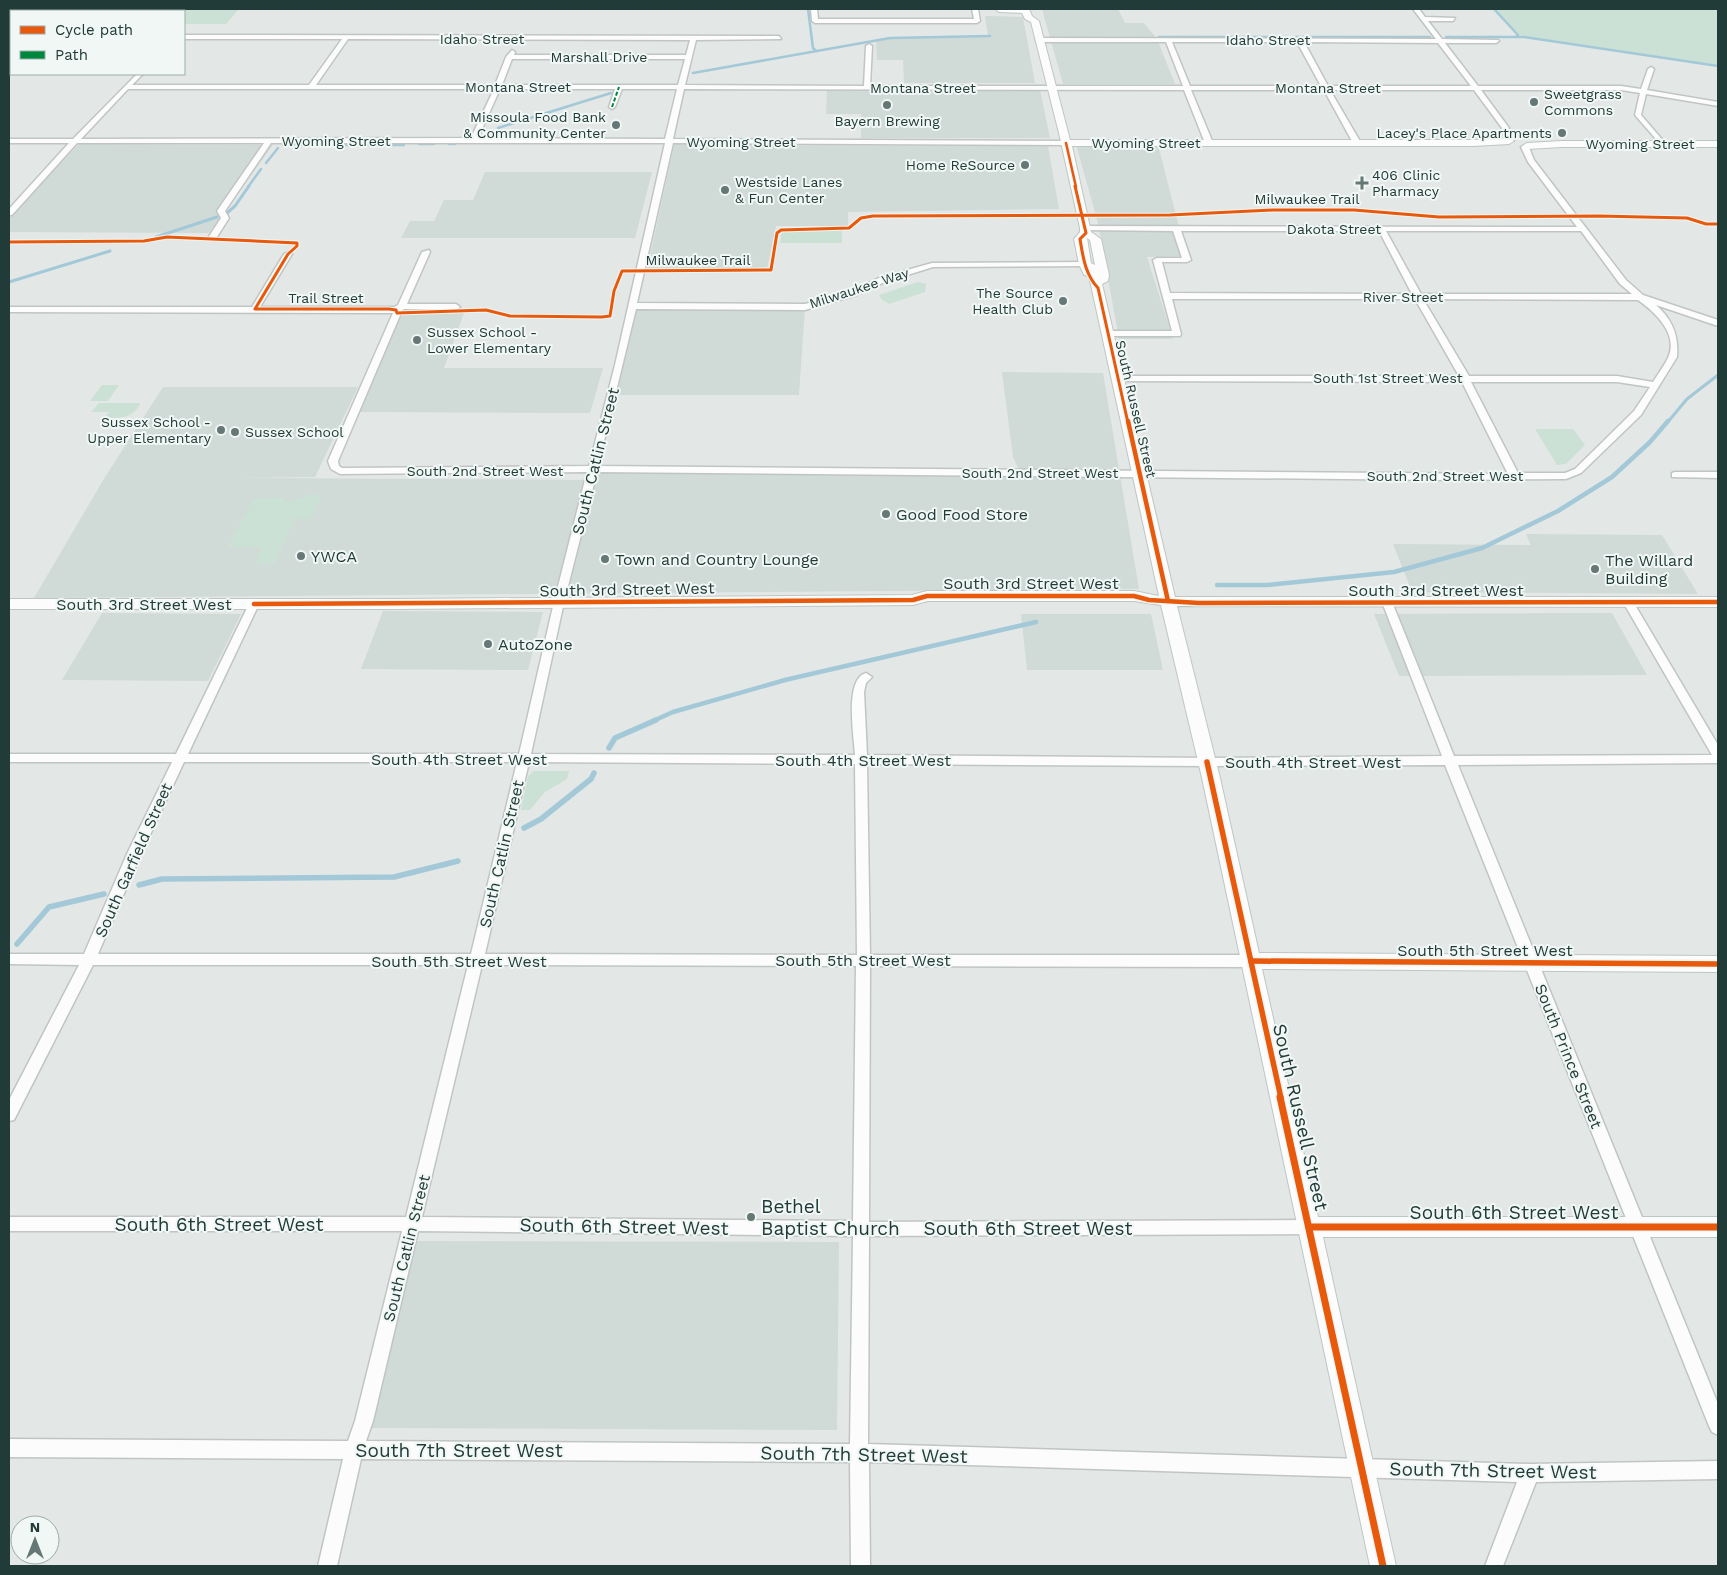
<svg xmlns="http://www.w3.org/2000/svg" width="1727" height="1575" viewBox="0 0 1727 1575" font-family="'Work Sans',sans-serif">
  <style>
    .built { fill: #d0dad7 }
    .green { fill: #cce1d5 }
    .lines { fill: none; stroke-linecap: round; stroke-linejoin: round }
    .stream-far3 { stroke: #a3c8d7; stroke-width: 2.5 }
    .stream-far2 { stroke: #a3c8d7; stroke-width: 3 }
    .stream-far1 { stroke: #a3c8d7; stroke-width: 4.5 }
    .stream { stroke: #a3c8d7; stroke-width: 5.5 }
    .street-casing { stroke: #c0c5c3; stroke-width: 3 }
    .secondary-casing { stroke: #bec6c4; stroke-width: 2 }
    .street { fill: #fbfcfb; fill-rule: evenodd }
    .secondary { fill: #fbfcfb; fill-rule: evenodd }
    .quiet { stroke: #00873e; stroke-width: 2; stroke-dasharray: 4 2; stroke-linecap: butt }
    .cycleway-far4-casing { stroke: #f0f7f5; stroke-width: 4.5 }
    .cycleway-far3-casing { stroke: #f0f7f5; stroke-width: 5 }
    .cycleway-far2-casing { stroke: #f0f7f5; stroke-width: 7 }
    .cycleway-far1-casing { stroke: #f0f7f5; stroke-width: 9 }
    .cycleway-casing { stroke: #f0f7f5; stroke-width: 10 }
    .cycleway-far4 { stroke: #e8590c; stroke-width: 2.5 }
    .cycleway-far3 { stroke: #e8590c; stroke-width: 3 }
    .cycleway-far2 { stroke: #e8590c; stroke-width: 4.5 }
    .cycleway-far1 { stroke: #e8590c; stroke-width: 5.5 }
    .cycleway { stroke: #e8590c; stroke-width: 7 }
    .poi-dot { fill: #657875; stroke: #f0f7f5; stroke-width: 2 }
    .labels { text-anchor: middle; stroke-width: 4; stroke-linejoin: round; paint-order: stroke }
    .far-street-label { font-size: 14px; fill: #213b38; stroke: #f0f7f5 }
    .far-poi-label { font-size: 14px; fill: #213b38; stroke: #f0f7f5; text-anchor: start }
    .street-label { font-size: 16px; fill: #213b38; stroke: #f0f7f5 }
    .poi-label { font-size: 16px; fill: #213b38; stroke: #f0f7f5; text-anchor: start }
    .near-street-label { font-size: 19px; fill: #213b38; stroke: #f0f7f5 }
    .near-poi-label { font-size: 19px; fill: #213b38; stroke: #f0f7f5; text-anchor: start }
  </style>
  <rect width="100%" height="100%" fill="#e3e8e6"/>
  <!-- built -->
  <g class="built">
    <polygon points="1042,9 1118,9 1125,23 1144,23 1157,39 1175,84 1063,84"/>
    <polygon points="985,16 1023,17 1035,83 904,83 903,60 877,60 876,39 988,36"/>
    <polygon points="827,90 1040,90 1050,138 861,138 861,114 826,114"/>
    <polygon points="1075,141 1157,141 1178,223 1190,256 1147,257 1173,339 1119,339 1098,223"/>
    <polygon points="79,144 273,145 209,233 9,232 9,218"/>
    <polygon points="674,145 1048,146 1059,209 848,212 848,226 776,226 767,269 647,270"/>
    <polygon points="485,172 652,172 635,238 401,238 410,221 434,221 444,200 473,200"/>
    <polygon points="632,306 805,307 799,395 612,395"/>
    <polygon points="403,310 465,310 444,368 603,368 590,413 360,412"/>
    <polygon points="1002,372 1103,373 1139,589 34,598 105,477 163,387 358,387 315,477 237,478 590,480 593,469 1020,472 1013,457"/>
    <polygon points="1526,534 1662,535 1698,594 1412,592 1393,544 1531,545"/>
    <polygon points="383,611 543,612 528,670 361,669"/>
    <polygon points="102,613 241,614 208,681 62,680"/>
    <polygon points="1612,613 1647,675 1399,676 1374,614"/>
    <polygon points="1021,614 1151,614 1163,670 1027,670"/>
    <polygon points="407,1241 839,1242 837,1430 362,1428"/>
  </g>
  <!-- green -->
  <g class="green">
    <polygon points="122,9 239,9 226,24 184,24 184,11 119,11"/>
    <polygon points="1494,9 1718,9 1718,65 1518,35"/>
    <polygon points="786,230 842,230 842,243 780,243 782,231"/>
    <polygon points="918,282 926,284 925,292 889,304 882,300 879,295"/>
    <polygon points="102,385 119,385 108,401 90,401"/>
    <path d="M99,403H139L140,405C131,419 120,418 104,418L109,412H91Z"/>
    <polygon points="1535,429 1573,429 1585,445 1566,464 1557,465"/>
    <polygon points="308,495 322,495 311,519 295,519 274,564 255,564 262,547 228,547 254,498 283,498 288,502"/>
    <polygon points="533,771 569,771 567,779 545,792 530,810 521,810 528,777"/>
  </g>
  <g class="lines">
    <!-- stream-far3 -->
    <g class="stream-far3">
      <polyline points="808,9 813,48 816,51"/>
      <polyline points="1494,9 1518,35 1516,37"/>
      <polyline points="1159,37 1288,37"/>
      <polyline points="1296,37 1430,37"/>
      <polyline points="1446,37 1524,37 1718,66"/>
      <polyline points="693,73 890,38 990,36"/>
      <polyline points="498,128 611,93"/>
      <polyline points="419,144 434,144"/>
      <polyline points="449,144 455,144"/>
      <polyline points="283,145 404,145"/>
      <polyline points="266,163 278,148"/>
      <polyline points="248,187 261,169"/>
    </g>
    <!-- stream-far2 -->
    <g class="stream-far2">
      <polyline points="227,213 235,206 249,186"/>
      <polyline points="156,237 217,217"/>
      <polyline points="9,282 110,251"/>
      <polyline points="1667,423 1687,399 1718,375"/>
    </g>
    <!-- stream-far1 -->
    <g class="stream-far1">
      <polyline points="1217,585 1267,585 1394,572 1482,548 1558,511 1612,477 1650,442 1668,421"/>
      <polyline points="653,721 673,712 785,680 1036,622"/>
    </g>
    <!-- stream -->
    <g class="stream">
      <polyline points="609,748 615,738 656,720"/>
      <polyline points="524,828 541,819 591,779 594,773"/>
      <polyline points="139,885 162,879 394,877 458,861"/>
      <polyline points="17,944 49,907 104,894"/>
    </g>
    <defs>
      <g id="street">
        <polygon points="114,9 121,9 118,11 111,11"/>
        <polygon points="811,9 817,9 818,19 974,19 972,9 978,9 980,21 977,23 815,23 812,21"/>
        <path d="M1413,9H1419L1425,17L1455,18L1453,21H1428L1442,39L1498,40L1499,41L1496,43H1445L1478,86H1621L1641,89L1648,69L1651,67L1654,69L1647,90L1718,102V106L1646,94L1641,115L1666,144L1662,146L1635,115L1640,93L1621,90H1481L1509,128L1508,130L1514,140L1510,142L1508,141L1501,130L1502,128L1474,90H1330L1361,143L1357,145L1353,143L1324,90H1191L1213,143L1209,145L1205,143L1184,90L684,89L673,139L1066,141L1070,143L1066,145L673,143L637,303L805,304L851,291L879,278L932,263L1085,262L1089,264L1085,266L933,267L885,282L857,295L805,310L636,309L598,466L1508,474L1462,382L1115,381V377L1118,376H1459L1415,299H1172L1181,334L1180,336H1105L1104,334L1108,331H1172L1153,260L1157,258H1182L1173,231L1085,230L1081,228L1085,226L1577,227L1528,162L1521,147L1525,145H1528L1534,160L1626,280L1643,295L1718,320V326L1656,305C1672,319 1679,335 1677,357L1641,415L1581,473L1566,479L1444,480L597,472L564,602L531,754L855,755C854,737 844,679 866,673L872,677L866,683L864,692L867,755L1207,758L1442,756L1382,602L1387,599L1392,602L1454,756L1712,755L1623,602L1624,600H1632L1718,745V763L1458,765L1718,1404V1435L1712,1432L1709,1426L1445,765L1207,766L867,764L870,955H1251L1256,957L1258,961L1256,965L1251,967L870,966L869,1222L1311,1220L1317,1222L1319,1227L1317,1232L1311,1234L869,1236L868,1444L1530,1464L1718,1461V1479L1536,1482L1503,1566H1485L1517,1482L869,1462L870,1566H851L850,1462L361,1459L337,1566H318L343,1459L9,1457V1439L348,1441L355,1421L402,1231H9V1217H406L468,965H93L14,1120L9,1121V1100L79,965L9,964V954H84L127,854L172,762H9V754H176L249,604L254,601L259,604L188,754H519L554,602L587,472L340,474L331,469L328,461L393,313L9,312V307H252L284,254L288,252L292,254L260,307H394L398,305L422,252L429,250L430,252L407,304H456L460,307L456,310L404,309L401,311V313L338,461L339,466L342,468L589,466L615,365L665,143H271L225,211L229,218L215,240H212L208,238L221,218L217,211L264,143H77L12,215H9V209L69,143H9V139H73L137,74H143L132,85H309L342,39H184V35L779,36L781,39L696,40L685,85L864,86L866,46L869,44L872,46L870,86H1183L1166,42H1039L1036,40L1039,38L1436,39ZM348,39L690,40L686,55H514L515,52L512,50L506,57L495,85H316ZM1172,42H1297L1321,86H1190ZM1304,42L1438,43L1471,86H1328ZM512,59H685L678,85H502ZM128,89H494L471,138L81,139ZM500,89H615L609,107L612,109L615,107L622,89H677L665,139L478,138ZM1181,231H1379L1412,294L1170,293L1162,262H1187L1191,260ZM1386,231H1581L1620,284L1632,294H1421ZM1423,299L1638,300C1655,312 1679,334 1668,358C1664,366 1658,374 1653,382L1617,376H1469ZM1471,382H1617L1650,387L1634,411L1575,469L1565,473H1518ZM184,762H517L471,954H98L141,854ZM529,762L855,764L857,955L485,954ZM482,965L856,966L853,1221L422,1217ZM418,1231L853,1236L850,1444L366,1441L373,1421Z"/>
        <polygon points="1675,472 1718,472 1718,478 1672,477 1672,473"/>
      </g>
      <g id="secondary">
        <path d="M995,9H1029L1032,16L1039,21L1070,140H1474L1509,138L1514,141L1509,144L1474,146H1072L1091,232L1101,239L1109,275L1108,281L1102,284L1175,597H1718V607L1177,606L1220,778L1259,953L1718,956V972L1262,969L1318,1217H1718V1237H1323L1396,1566H1370L1202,778L1161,605L1134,601H928L913,605L396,609H9V599H396L912,595L927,591H1134L1159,596L1089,276L1084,275L1079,264L1074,239L1080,232V228L1059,133L1031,22L1025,19L1022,13L999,12ZM1087,238L1090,240L1095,265L1091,263Z"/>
        <polygon points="1562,141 1718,141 1718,147 1562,147 1527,149 1522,146 1527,143"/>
      </g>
    </defs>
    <!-- street casing -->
    <use href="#street" class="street-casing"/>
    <!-- secondary casing -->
    <use href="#secondary" class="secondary-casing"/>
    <!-- street -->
    <use href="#street" class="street"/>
    <!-- secondary -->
    <use href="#secondary" class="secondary"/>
    <!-- quiet -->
    <polyline class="quiet" points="612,107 619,87"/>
    <defs>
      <polyline id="cycleway-far4" points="1066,143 1076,187"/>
      <g id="cycleway-far3">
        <path d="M1075,186L1086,233L1080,239C1083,257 1085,274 1098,288L1128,423"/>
        <polyline points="9,242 144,241 167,237 297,243 297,246 288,254 255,309 389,309 396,310 397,313 486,310 510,316 602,317 610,316 614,291 622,271 771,270 777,233 781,230 849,228 861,218 873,216 1170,215 1273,210 1354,210 1439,217 1599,216 1687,218 1706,224 1718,224"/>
      </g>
      <g id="cycleway-far2">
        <polyline points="1128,421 1168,601"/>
        <polyline points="254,604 913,600 927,596 1134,596 1149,600 1199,603 1718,602"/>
      </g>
      <g id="cycleway-far1">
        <polyline points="1207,762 1281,1098"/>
        <polyline points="1251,961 1718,964"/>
      </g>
      <g id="cycleway">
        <polyline points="1280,1097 1383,1566"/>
        <polyline points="1311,1227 1718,1227"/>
      </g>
    </defs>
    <!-- cycleway-far4 casing -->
    <use href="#cycleway-far4" class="cycleway-far4-casing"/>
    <!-- cycleway-far3 casing -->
    <use href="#cycleway-far3" class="cycleway-far3-casing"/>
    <!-- cycleway-far2 casing -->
    <use href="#cycleway-far2" class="cycleway-far2-casing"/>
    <!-- cycleway-far1 casing -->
    <use href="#cycleway-far1" class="cycleway-far1-casing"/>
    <!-- cycleway casing -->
    <use href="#cycleway" class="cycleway-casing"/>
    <!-- cycleway-far4 -->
    <use href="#cycleway-far4" class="cycleway-far4"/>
    <!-- cycleway-far3 -->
    <use href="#cycleway-far3" class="cycleway-far3"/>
    <!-- cycleway-far2 -->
    <use href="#cycleway-far2" class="cycleway-far2"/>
    <!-- cycleway-far1 -->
    <use href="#cycleway-far1" class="cycleway-far1"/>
    <!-- cycleway -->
    <use href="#cycleway" class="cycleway"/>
  </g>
  <!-- markers -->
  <g class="poi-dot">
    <circle cx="1534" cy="102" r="5"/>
    <circle cx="887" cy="105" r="5"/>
    <circle cx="616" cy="125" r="5"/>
    <circle cx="1562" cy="133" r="5"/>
    <circle cx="1025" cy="165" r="5"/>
    <path d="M1359.5 175.5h5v5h5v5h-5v5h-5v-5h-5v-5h5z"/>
    <circle cx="725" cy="190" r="5"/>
    <circle cx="1063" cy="301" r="5"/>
    <circle cx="417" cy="340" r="5"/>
    <circle cx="221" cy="430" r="5"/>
    <circle cx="235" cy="432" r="5"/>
    <circle cx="886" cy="514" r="5"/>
    <circle cx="301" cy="556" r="5"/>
    <circle cx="605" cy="559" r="5"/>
    <circle cx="1595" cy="569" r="5"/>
    <circle cx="488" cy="644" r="5"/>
    <circle cx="751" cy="1217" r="5"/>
  </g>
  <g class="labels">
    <!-- far-street labels -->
    <g class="far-street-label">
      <text x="482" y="44">Idaho Street</text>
      <text x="1268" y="45">Idaho Street</text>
      <text x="599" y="62">Marshall Drive</text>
      <text x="518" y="92">Montana Street</text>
      <text x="923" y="93">Montana Street</text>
      <text x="1328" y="93">Montana Street</text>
      <text x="336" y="146">Wyoming Street</text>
      <text x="741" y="147">Wyoming Street</text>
      <text x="1146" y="148">Wyoming Street</text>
      <text x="1640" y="149">Wyoming Street</text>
      <text x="1307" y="204">Milwaukee Trail</text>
      <text x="1334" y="234">Dakota Street</text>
      <text x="698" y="265">Milwaukee Trail</text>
      <text transform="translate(859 288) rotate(-18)" y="5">Milwaukee Way</text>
      <text x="1403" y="302">River Street</text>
      <text x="326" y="303">Trail Street</text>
      <text x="1388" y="383">South 1st Street West</text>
      <text transform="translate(1136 409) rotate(77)" y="5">South Russell Street</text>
      <text x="485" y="476">South 2nd Street West</text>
      <text x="1040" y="478">South 2nd Street West</text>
      <text x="1445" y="481">South 2nd Street West</text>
    </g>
    <!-- far-poi labels -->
    <g class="far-poi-label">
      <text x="1544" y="99">Sweetgrass<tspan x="1544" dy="16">Commons</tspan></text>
      <text x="606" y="122" text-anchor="end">Missoula Food Bank<tspan x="606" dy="16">&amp; Community Center</tspan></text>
      <text x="887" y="126" text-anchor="middle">Bayern Brewing</text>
      <text x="1552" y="138" text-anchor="end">Lacey's Place Apartments</text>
      <text x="1015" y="170" text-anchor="end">Home ReSource</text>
      <text x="1372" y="180">406 Clinic<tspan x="1372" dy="16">Pharmacy</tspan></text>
      <text x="735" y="187">Westside Lanes<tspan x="735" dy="16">&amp; Fun Center</tspan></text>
      <text x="1053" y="298" text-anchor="end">The Source<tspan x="1053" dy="16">Health Club</tspan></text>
      <text x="427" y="337">Sussex School -<tspan x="427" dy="16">Lower Elementary</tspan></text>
      <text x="211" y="427" text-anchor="end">Sussex School -<tspan x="211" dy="16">Upper Elementary</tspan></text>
      <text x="245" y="437">Sussex School</text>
    </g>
    <!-- street labels -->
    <g class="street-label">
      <text transform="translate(595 461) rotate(-76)" y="6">South Catlin Street</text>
      <text x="1031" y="589">South 3rd Street West</text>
      <text transform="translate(627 589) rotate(-1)" y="6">South 3rd Street West</text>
      <text x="1436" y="596">South 3rd Street West</text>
      <text x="144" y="610">South 3rd Street West</text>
      <text x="459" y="765">South 4th Street West</text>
      <text x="863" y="766">South 4th Street West</text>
      <text x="1313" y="768">South 4th Street West</text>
      <text transform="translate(501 854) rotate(-77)" y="6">South Catlin Street</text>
      <text transform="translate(133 860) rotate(-66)" y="6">South Garfield Street</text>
      <text x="1485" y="956">South 5th Street West</text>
      <text x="863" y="966">South 5th Street West</text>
      <text x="459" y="967">South 5th Street West</text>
      <text transform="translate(1569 1056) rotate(68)" y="6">South Prince Street</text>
      <text transform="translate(406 1248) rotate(-76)" y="6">South Catlin Street</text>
    </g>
    <!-- poi labels -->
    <g class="poi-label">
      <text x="896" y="520">Good Food Store</text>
      <text x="311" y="562">YWCA</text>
      <text x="615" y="565">Town and Country Lounge</text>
      <text x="1605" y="566">The Willard<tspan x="1605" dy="18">Building</tspan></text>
      <text x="498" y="650">AutoZone</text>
    </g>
    <!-- near-street labels -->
    <g class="near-street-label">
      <text transform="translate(1301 1117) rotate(77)" y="7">South Russell Street</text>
      <text x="1514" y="1219">South 6th Street West</text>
      <text x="219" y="1231">South 6th Street West</text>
      <text transform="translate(624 1226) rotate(1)" y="7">South 6th Street West</text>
      <text x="1028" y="1235">South 6th Street West</text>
      <text x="459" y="1457">South 7th Street West</text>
      <text transform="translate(864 1454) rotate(1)" y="7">South 7th Street West</text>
      <text transform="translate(1493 1470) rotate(1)" y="7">South 7th Street West</text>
    </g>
    <!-- near-poi labels -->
    <g class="near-poi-label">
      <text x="761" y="1213">Bethel<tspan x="761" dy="22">Baptist Church</tspan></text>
    </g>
  </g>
  <!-- border -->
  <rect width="1727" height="1575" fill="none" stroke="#213b38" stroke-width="20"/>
  <!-- legend -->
  <rect x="10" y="10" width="175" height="65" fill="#f0f7f5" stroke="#9daca9"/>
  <rect x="20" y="26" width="25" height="8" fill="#e8590c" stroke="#9daca9"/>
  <text x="55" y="35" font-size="15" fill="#213b38">Cycle path</text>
  <rect x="20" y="51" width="25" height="8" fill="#00873e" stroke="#9daca9"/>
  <text x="55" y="60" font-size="15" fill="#213b38">Path</text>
  <!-- north arrow -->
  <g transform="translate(35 1540)"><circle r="24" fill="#f0f7f5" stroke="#9daca9"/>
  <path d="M0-4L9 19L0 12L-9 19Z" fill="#657875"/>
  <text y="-8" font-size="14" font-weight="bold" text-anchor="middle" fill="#213b38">N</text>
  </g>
</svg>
